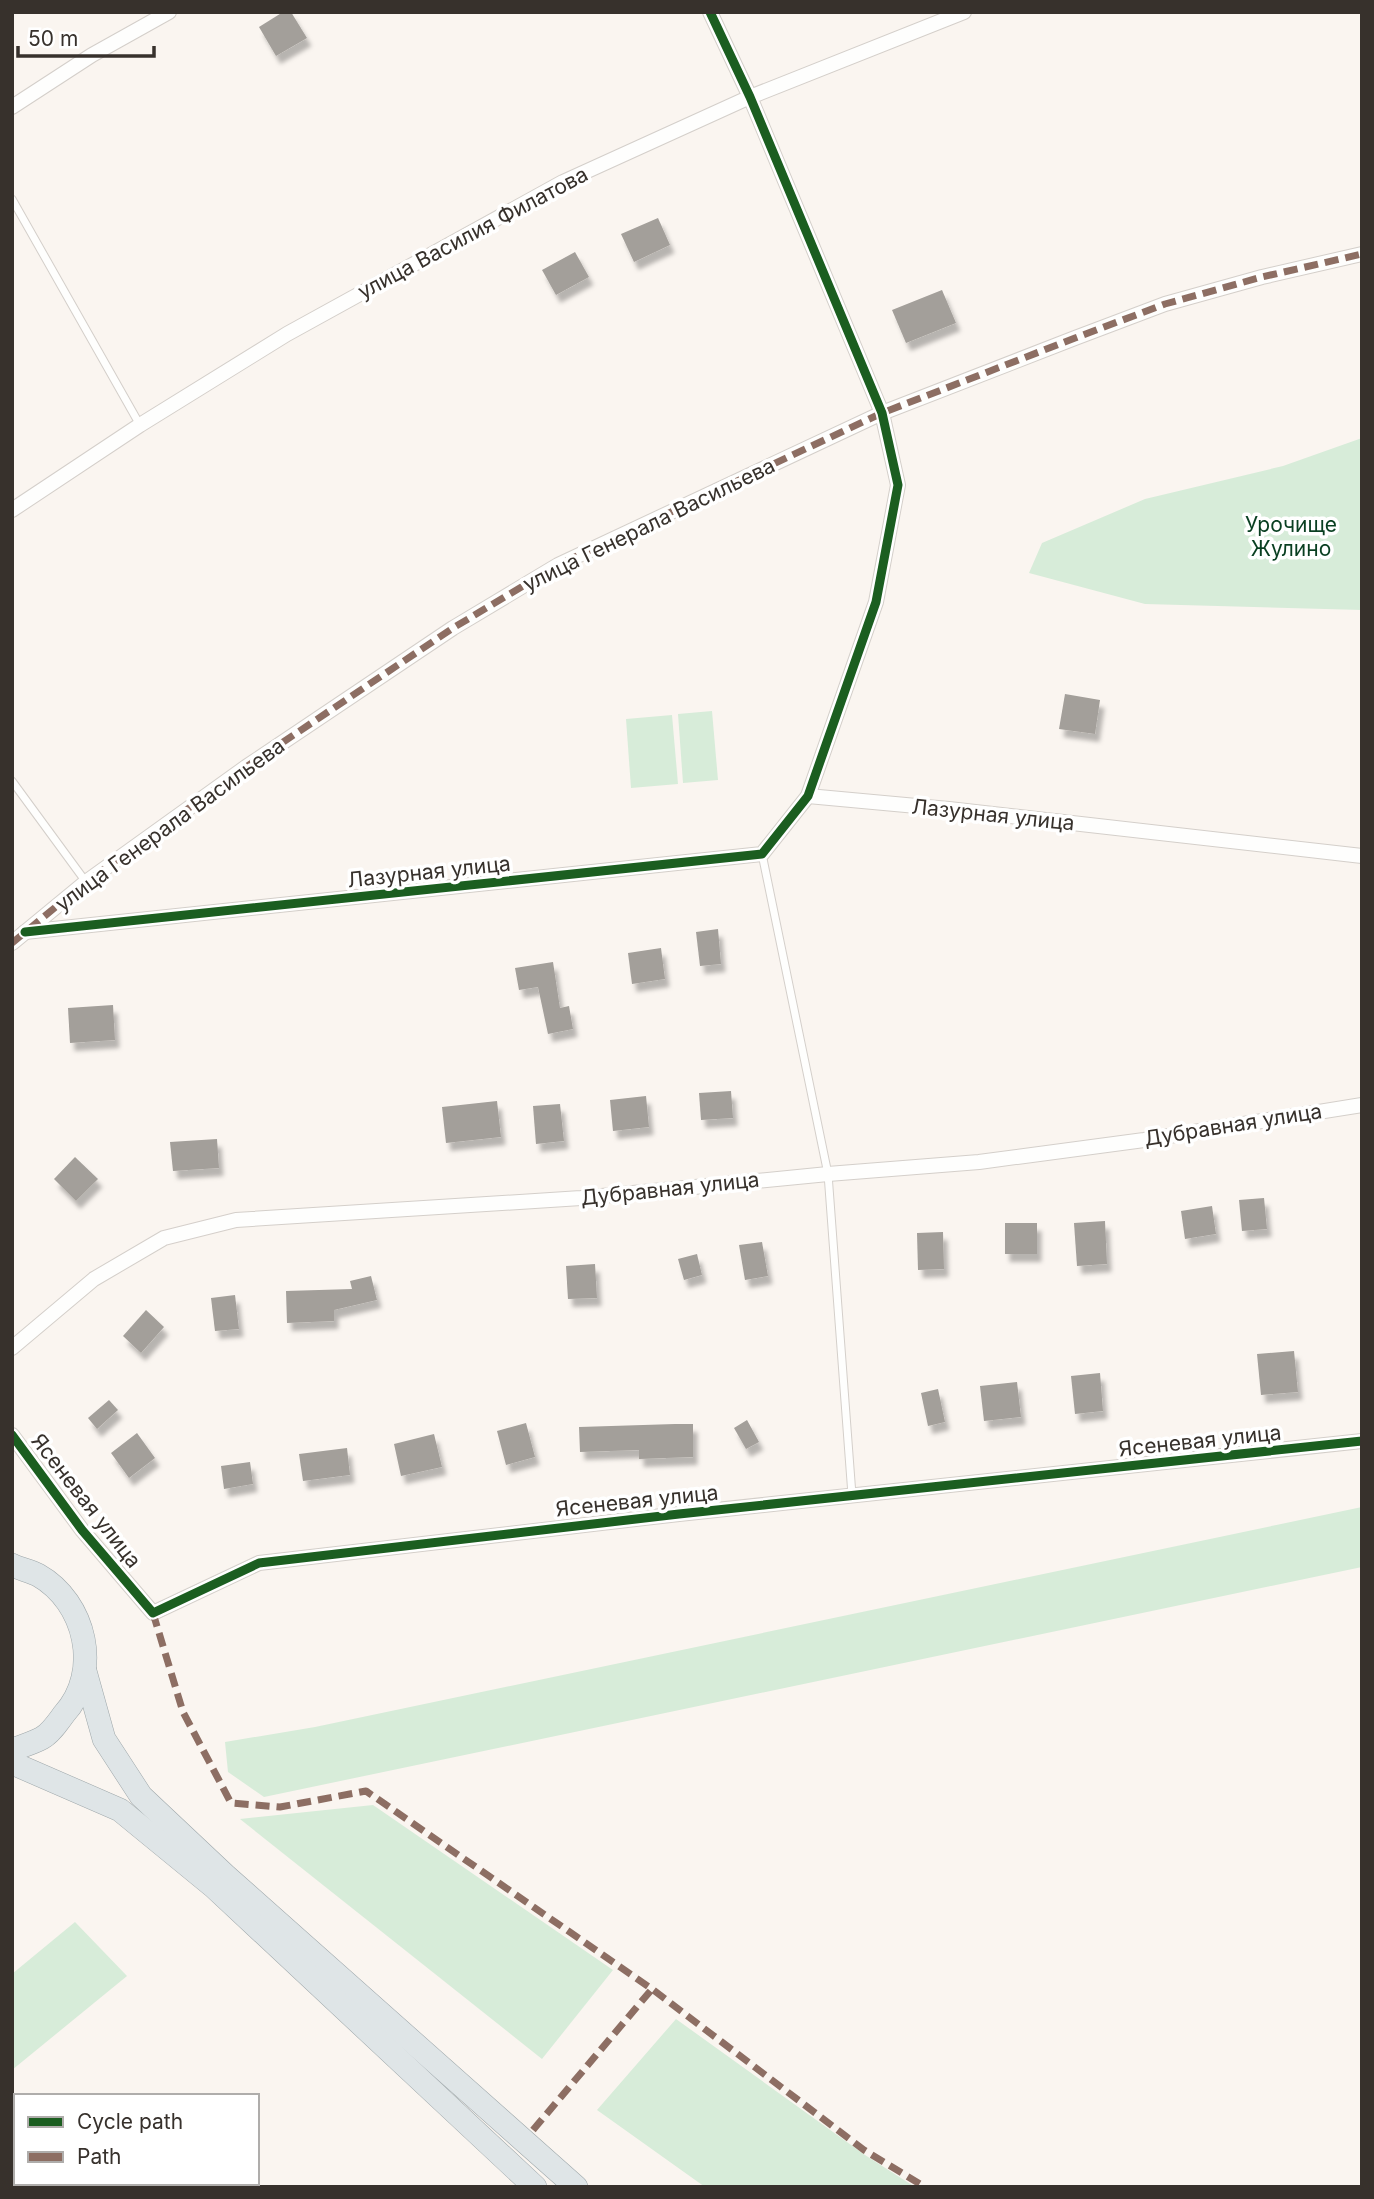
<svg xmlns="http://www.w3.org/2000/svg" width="1374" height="2199" viewBox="0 0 1374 2199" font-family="Inter,sans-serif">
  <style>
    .green { fill: #d7ecd9 }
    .building { fill: #a39f9a; filter: url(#shadow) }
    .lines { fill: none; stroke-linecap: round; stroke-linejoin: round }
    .lane-casing { stroke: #d4cfca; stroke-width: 9 }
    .street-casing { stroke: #d4cfca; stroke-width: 16 }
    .primary-casing { stroke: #9ea7aa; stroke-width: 24 }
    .lane { stroke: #fefefd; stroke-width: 7 }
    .street { stroke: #fefefd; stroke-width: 14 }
    .primary { stroke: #dfe5e7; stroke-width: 23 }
    .quiet { stroke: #8d6e63; stroke-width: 7; stroke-dasharray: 14 7; stroke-linecap: butt }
    .cycleway-casing { stroke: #fff; stroke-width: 13 }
    .cycleway { stroke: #1b5e20; stroke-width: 9 }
    .labels { text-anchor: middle; stroke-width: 7; stroke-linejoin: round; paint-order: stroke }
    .street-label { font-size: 21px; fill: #37312c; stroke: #fff }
    .park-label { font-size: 21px; fill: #093f21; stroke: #fff }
  </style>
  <defs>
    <filter id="shadow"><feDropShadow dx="4.5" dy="8" stdDeviation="2" flood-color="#0004"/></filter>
  </defs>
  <rect width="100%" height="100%" fill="#faf5f0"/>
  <!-- green -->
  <g class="green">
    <polygon points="1362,438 1362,610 1145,604 1029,573 1042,543 1145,499 1283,466"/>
    <polygon points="712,711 718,780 683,783 678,714"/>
    <polygon points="672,715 678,784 631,788 626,719"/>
    <polygon points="1362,1507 1362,1567 264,1797 228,1772 225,1742 315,1727"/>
    <polygon points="373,1805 613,1970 542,2059 240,1819"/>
    <polygon points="75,1922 127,1976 12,2070 12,1974"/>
    <polygon points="676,2019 865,2155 915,2187 705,2187 597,2110"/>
  </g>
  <!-- building -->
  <g class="building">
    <polygon points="283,12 291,12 307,38 276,56 259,27"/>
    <polygon points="658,218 670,245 634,262 621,234"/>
    <polygon points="575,252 589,277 556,295 542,270"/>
    <polygon points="942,290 956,323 906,343 892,310"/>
    <polygon points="1065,694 1100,700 1095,734 1059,729"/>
    <polygon points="718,929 721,964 700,966 696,932"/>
    <polygon points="661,948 665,979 632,984 628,953"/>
    <polygon points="553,962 560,1008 569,1006 573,1029 548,1034 538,987 519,990 515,968"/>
    <polygon points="113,1005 115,1040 70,1043 68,1008"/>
    <polygon points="731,1091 733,1118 701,1120 699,1093"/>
    <polygon points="646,1096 649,1127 613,1131 610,1100"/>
    <polygon points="497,1101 501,1137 446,1143 442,1107"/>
    <polygon points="560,1104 564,1141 536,1144 533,1106"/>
    <polygon points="217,1139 219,1168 173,1171 170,1142"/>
    <polygon points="75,1157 98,1179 76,1201 54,1179"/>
    <polygon points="1264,1198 1267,1229 1242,1231 1239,1200"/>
    <polygon points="1212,1206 1216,1234 1185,1239 1181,1211"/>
    <polygon points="1105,1221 1107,1264 1077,1266 1074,1223"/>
    <rect x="1005" y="1223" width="32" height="31"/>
    <polygon points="943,1232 944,1269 918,1270 917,1233"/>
    <polygon points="762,1242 768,1276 745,1280 739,1245"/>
    <polygon points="697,1254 702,1275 684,1280 678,1259"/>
    <polygon points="595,1264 597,1298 568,1299 566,1266"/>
    <polygon points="371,1276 377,1300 334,1310 334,1321 287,1323 286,1291 352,1289 350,1281"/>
    <polygon points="235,1295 239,1329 215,1331 211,1298"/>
    <polygon points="146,1310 164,1327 141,1353 123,1336"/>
    <polygon points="1294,1351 1298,1392 1261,1395 1257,1354"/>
    <polygon points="1100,1373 1103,1411 1075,1414 1071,1376"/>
    <polygon points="1017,1382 1021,1417 984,1421 980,1386"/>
    <polygon points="938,1389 945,1422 928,1426 921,1393"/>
    <polygon points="109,1400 118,1410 97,1429 88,1418"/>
    <polygon points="747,1420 759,1442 746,1449 734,1428"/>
    <polygon points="526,1423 535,1457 506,1465 497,1431"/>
    <polygon points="675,1424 693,1424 693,1457 639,1459 639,1450 580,1452 579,1427"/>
    <polygon points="137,1433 155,1458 129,1478 111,1453"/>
    <polygon points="434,1434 442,1467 401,1476 394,1444"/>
    <polygon points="347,1448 350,1475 303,1481 299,1454"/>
    <polygon points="250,1462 253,1484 224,1489 221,1466"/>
  </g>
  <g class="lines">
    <defs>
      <g id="lane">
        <polyline points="12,199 140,425"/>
        <polyline points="12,781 86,882"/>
        <polyline points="762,854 828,1174 852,1495"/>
      </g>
      <g id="street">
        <polyline points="12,107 92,55 169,12"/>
        <polyline points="12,510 140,425 287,334 563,182 750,97 964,12"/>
        <polyline points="808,796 949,809 1362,856"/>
        <polyline points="25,932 762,854 808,796 876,602 898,485 882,413 750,97 710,12"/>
        <polyline points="12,943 86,882 246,767 453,628 558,565 882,413 1075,338 1165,304 1262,277 1362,254"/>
        <polyline points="12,1348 94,1279 164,1238 236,1220 581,1198 828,1174 979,1162 1144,1140 1362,1105"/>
        <polyline points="12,1435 82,1530 153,1613 259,1563 679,1514 1362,1441"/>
      </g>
      <g id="primary">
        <path d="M12,1565C20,1569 30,1571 38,1575C86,1602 102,1672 64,1714C58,1722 51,1733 42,1738C33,1743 22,1746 12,1750"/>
        <polyline points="85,1671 104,1739 141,1796 226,1876 576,2187"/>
        <polyline points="12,1763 120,1810 214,1887 535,2187"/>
      </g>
    </defs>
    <!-- lane casing -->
    <use href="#lane" class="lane-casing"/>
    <!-- street casing -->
    <use href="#street" class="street-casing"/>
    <!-- primary casing -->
    <use href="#primary" class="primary-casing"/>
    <!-- lane -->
    <use href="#lane" class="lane"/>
    <!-- street -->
    <use href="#street" class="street"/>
    <!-- primary -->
    <use href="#primary" class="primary"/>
    <!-- quiet -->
    <g class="quiet">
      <polyline points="12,943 86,882 246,767 453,628 558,565 882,413 1075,338 1165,304 1262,277 1362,254"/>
      <polyline points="153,1613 183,1712 231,1803 280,1807 366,1791 652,1989 864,2150 925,2187"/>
      <polyline points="533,2130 652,1989"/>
    </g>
    <defs>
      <g id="cycleway">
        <polyline points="25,932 762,854 808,796 876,602 898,485 882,413 750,97 710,12"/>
        <polyline points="12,1435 82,1530 153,1613 259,1563 679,1514 1362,1441"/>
      </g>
    </defs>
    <!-- cycleway casing -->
    <use href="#cycleway" class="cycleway-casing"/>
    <!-- cycleway -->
    <use href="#cycleway" class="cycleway"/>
  </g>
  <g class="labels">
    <!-- street labels -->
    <g class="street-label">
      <text transform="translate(473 233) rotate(-28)" y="7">улица Василия Филатова</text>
      <text transform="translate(649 525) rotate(-26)" y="7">улица Генерала Васильева</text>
      <text transform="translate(993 815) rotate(6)" y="7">Лазурная улица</text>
      <text transform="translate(170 825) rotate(-36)" y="7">улица Генерала Васильева</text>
      <text transform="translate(429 872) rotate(-6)" y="7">Лазурная улица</text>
      <text transform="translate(1233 1125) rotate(-9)" y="7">Дубравная улица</text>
      <text transform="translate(670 1189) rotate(-6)" y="7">Дубравная улица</text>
      <text transform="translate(1200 1441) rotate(-6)" y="7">Ясеневая улица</text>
      <text transform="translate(86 1501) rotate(52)" y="7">Ясеневая улица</text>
      <text transform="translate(637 1501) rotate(-6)" y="7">Ясеневая улица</text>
    </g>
    <!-- park labels -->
    <g class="park-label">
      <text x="1291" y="532">Урочище<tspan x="1291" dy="24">Жулино</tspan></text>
    </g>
  </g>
  <!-- border -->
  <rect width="1374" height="2199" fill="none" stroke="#37312c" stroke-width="28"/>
  <!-- legend -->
  <rect x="14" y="2094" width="245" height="91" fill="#ffffff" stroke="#afadab" stroke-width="2"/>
  <rect x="28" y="2117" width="35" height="10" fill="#1b5e20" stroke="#afadab" stroke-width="2"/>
  <text x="77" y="2129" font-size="21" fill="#37312c">Cycle path</text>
  <rect x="28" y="2152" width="35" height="10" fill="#8d6e63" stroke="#afadab" stroke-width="2"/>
  <text x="77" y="2164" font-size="21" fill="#37312c">Path</text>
  <!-- scale -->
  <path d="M18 46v10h136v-10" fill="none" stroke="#37312c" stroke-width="3.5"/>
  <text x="28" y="46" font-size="21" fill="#37312c" stroke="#ffffff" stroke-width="5" paint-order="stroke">50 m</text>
</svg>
